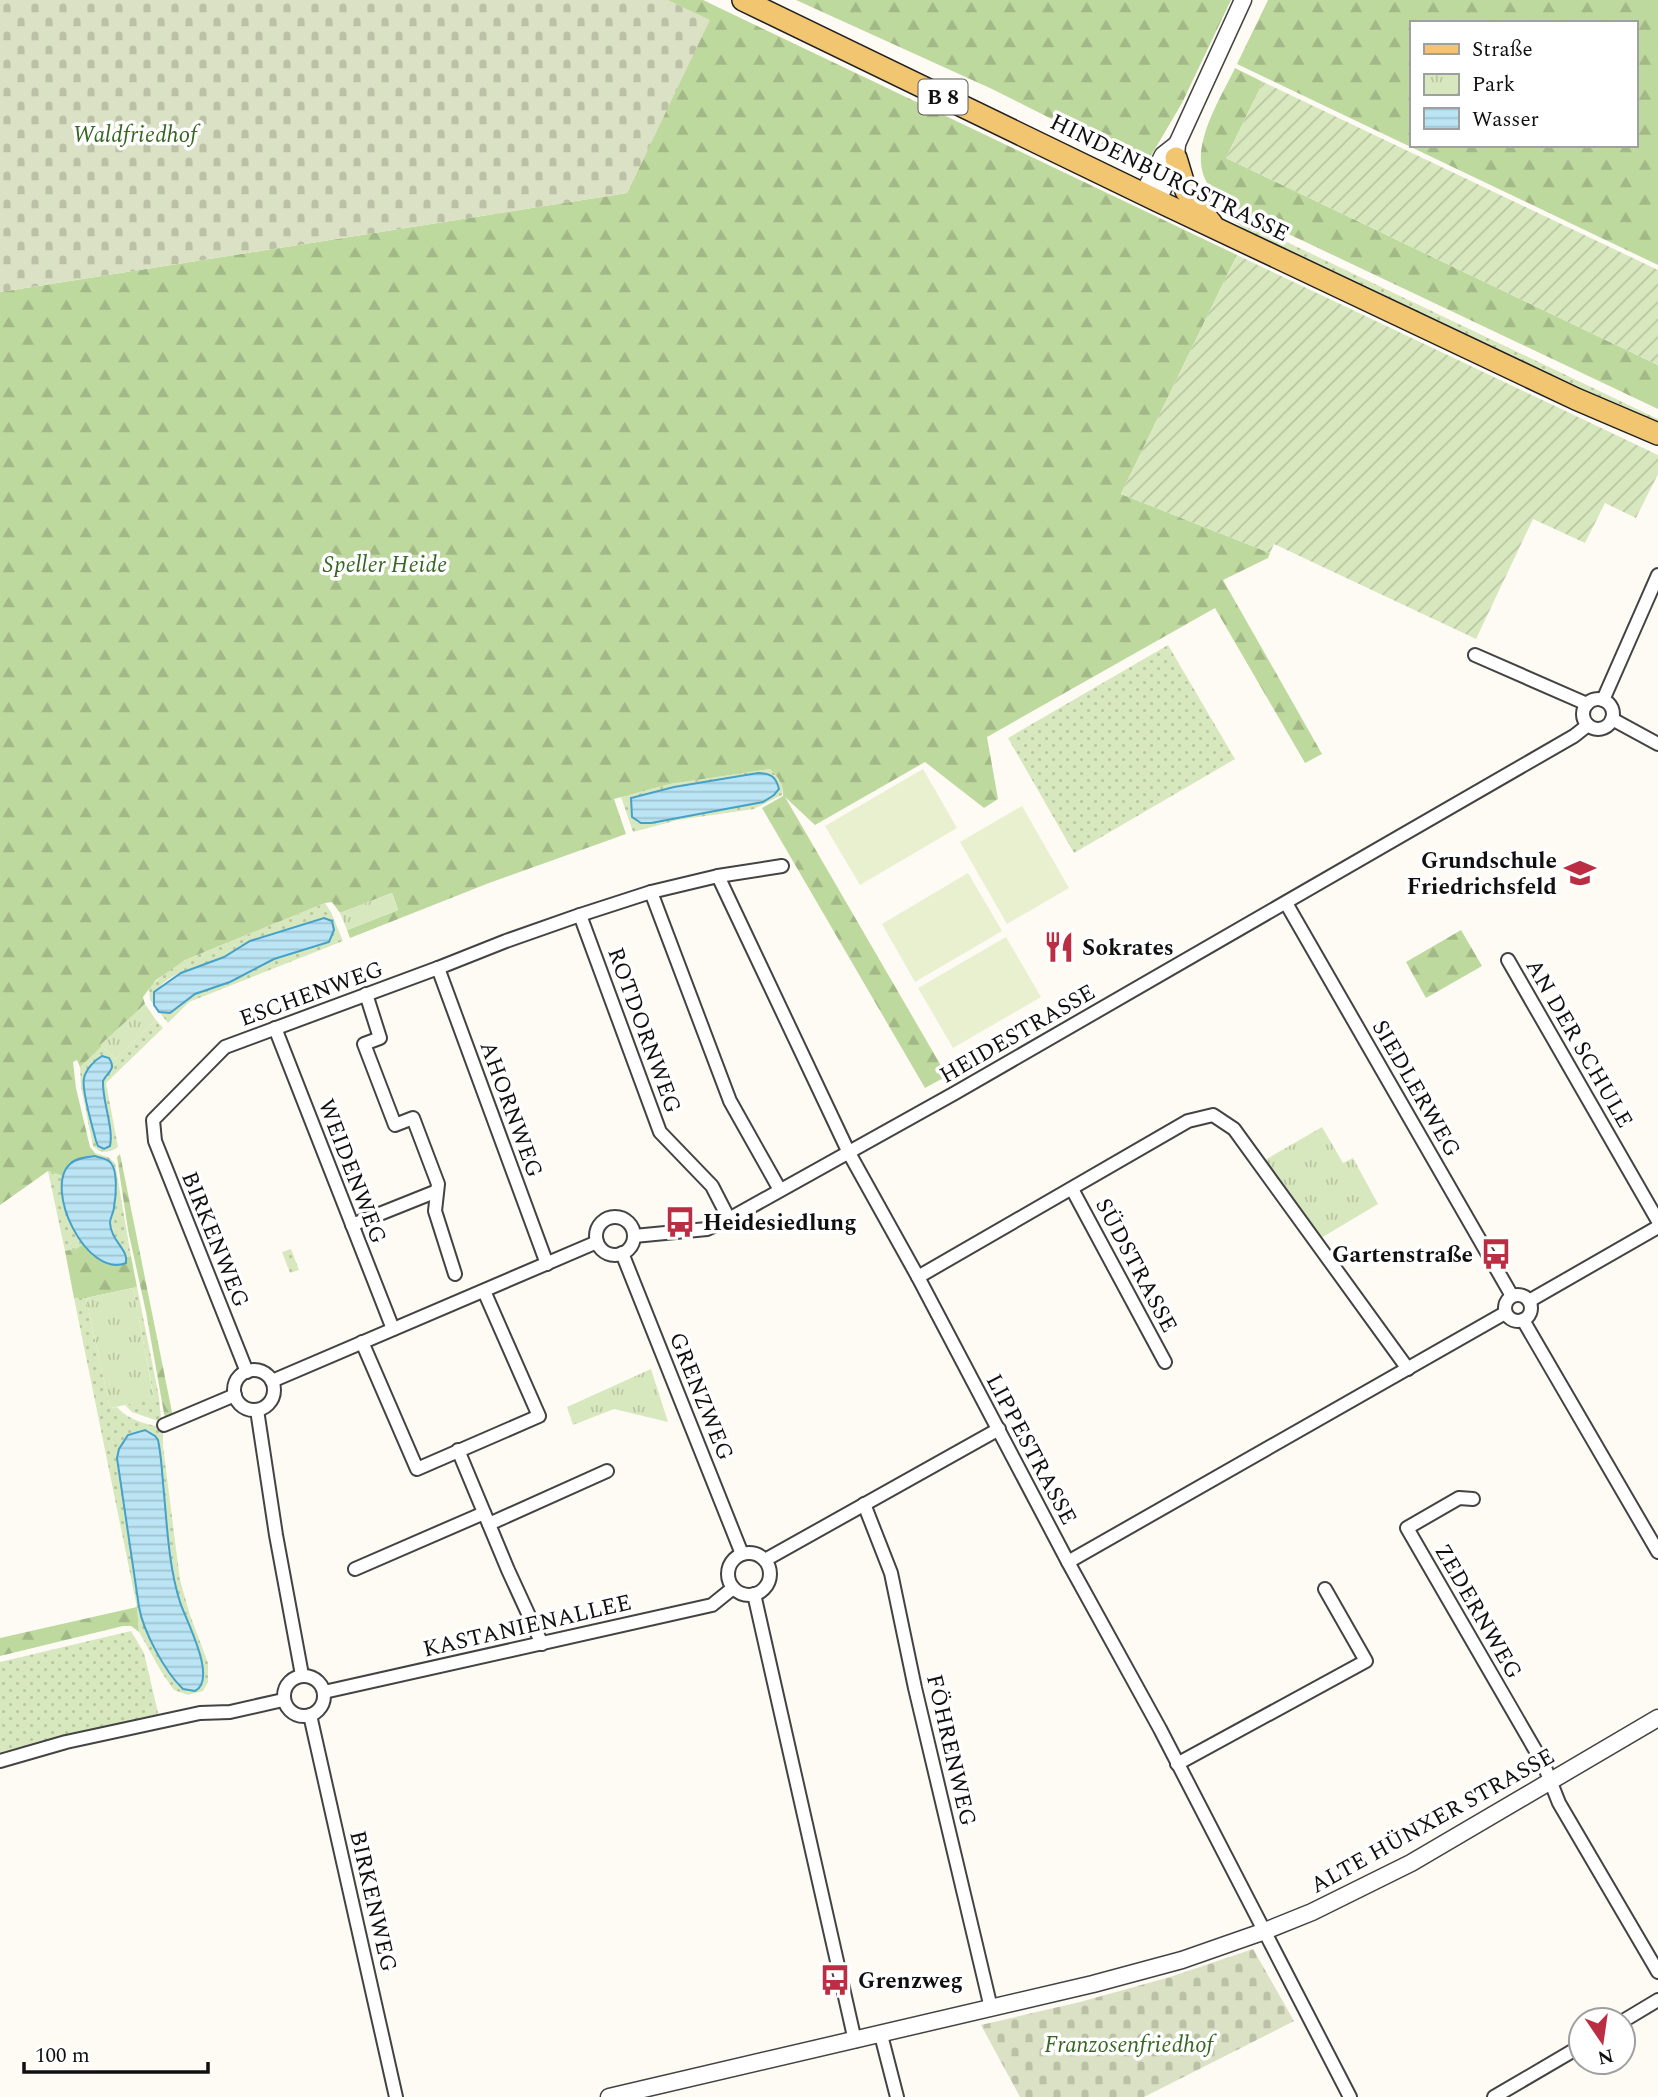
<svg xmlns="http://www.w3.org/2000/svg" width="1658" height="2097" viewBox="0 0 1658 2097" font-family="Spectral,serif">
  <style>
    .grass { fill: url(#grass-dots); fill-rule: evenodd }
    .forest { fill: url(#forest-firs); fill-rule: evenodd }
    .cemetery { fill: url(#cemetery-stones) }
    .park { fill: url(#park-tufts) }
    .garden { fill: url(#garden-furrows) }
    .pitch { fill: #e8f0d0 }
    .water { fill: url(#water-rules); stroke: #45a1c8; stroke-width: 2 }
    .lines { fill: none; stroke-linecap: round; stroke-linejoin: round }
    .minor-casing { stroke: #434343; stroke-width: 16 }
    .tertiary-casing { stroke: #434343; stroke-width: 19 }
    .primary-casing { stroke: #212121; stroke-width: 24 }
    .minor { stroke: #fff; stroke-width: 12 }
    .tertiary { stroke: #fff; stroke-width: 16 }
    .primary { stroke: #f2c570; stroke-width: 21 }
    .labels { text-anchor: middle; stroke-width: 7; stroke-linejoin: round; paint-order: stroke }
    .shield { fill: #fff; stroke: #585858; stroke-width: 2 }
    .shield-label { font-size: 21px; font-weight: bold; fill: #101010 }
    .park-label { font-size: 23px; font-style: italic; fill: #376622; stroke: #fff }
    .street-label { font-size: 23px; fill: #101010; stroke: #fff }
    .poi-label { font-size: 23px; font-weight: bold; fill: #101010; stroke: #fff; text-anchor: start }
  </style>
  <defs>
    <pattern id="grass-dots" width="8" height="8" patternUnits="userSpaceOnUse" patternTransform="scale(1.75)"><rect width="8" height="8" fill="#d8e8be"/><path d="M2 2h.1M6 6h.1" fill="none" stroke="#b8c6a2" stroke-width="1.8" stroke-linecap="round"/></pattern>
    <pattern id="forest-firs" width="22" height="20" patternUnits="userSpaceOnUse" patternTransform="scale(1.75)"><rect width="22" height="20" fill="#bed99e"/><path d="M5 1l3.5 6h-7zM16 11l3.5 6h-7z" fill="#a2b987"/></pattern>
    <pattern id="cemetery-stones" width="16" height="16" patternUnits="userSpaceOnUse" patternTransform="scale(1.75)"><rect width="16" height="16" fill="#dbe1c4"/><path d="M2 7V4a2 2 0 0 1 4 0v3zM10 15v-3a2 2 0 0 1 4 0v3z" fill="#bbc0a7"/></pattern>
    <pattern id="park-tufts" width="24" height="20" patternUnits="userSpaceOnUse" patternTransform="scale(1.75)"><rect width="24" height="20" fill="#d8e8be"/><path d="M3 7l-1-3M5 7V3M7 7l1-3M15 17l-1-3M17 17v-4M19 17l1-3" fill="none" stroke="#b8c6a2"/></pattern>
    <pattern id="garden-furrows" width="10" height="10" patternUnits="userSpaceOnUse" patternTransform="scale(1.75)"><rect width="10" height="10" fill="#d8e8be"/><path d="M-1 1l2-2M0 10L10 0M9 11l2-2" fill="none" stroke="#b8c6a2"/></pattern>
    <pattern id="water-rules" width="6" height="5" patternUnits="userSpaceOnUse" patternTransform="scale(1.75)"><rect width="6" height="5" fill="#bbe4f4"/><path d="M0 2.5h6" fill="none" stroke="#a0c3d0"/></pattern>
  </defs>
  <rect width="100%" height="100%" fill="#fefbf4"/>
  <!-- grass -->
  <g class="grass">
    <polygon points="1197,190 1224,209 1268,233 1658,419 1658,428 1253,235 1210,205"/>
    <polygon points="1168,645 1235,759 1074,853 1008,738"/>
    <path d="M770,769C777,776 785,784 782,795L754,809L678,820L633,832L621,797L670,784ZM758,773L763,802L692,815L631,797L674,787Z"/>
    <path d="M325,903L331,912L343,941L189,1002L168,1023L159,1012L170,1013L195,994L230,982L274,959L292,952L241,945C235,949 229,954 222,957C201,967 152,974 154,1005L150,1000L149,987L169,970L185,960Z"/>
    <path d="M156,1020L163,1028L106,1083L118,1147C110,1153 100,1154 93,1146L81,1087L80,1067L100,1045L116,1059ZM109,1073L105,1077L102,1088L111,1139L96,1141L84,1083Z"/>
    <polygon points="95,1153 108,1157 115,1163 131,1256 127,1257 78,1248 65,1251 48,1171 63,1176 95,1156"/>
    <polygon points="291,1249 299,1270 290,1273 282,1252"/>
    <polygon points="137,1287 159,1397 161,1419 158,1421 132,1412 125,1405 154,1398 133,1288"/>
    <path d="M74,1298H86L110,1408L117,1407C128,1420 145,1424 162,1427L163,1429V1446L180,1580L190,1615L208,1663V1682L203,1691L188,1695L174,1690L162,1673L139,1632L137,1607Z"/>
    <polygon points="131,1631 144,1653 159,1717 0,1756 0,1662"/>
  </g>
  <!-- forest -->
  <g class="forest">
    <path d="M667,0H703L1237,255L1121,494L1270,553L1268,558L1223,580L1322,754L1305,763L1215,608L987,737L998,799L984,808L925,762L815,825L785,797L947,1076L925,1088L762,808L783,796C784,784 778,777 770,769L670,784L614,799L626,834L489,883L350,938L347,930L398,910L392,893L340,913L332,902L325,903L185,960L156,980L143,997L145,1004L80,1067L77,1060L73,1062L76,1088L90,1147L95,1153V1156L87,1157L64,1170L63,1176L48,1171L0,1205V292L627,193L709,20Z"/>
    <polygon points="796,0 1231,0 1182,103 1148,161 1140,168 1131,159 992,89"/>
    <path d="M1268,0H1658V265L1237,64ZM1411,23H1635V145H1411Z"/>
    <path d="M1235,68L1263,82L1226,158L1658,365V409L1259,220C1242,211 1220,202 1209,186C1185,152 1220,100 1235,68Z"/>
    <polygon points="1461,930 1482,966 1426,998 1406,962"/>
    <polygon points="120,1154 173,1417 165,1419 146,1312 128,1230 117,1157"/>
    <path d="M83,1244C94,1257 108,1269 126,1263L127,1257L131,1256L137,1287L86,1298H74L65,1251L78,1248Z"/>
    <polygon points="137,1607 139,1632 131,1626 123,1626 0,1656 0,1638"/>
  </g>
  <!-- cemetery -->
  <g class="cemetery">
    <polygon points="0,0 667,0 710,20 627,193 0,292"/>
    <polygon points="1253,1949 1294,2021 1144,2097 1020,2097 981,2025 1080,2002 1170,1977"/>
  </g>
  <!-- park -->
  <g class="park">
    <polygon points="392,893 398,910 347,930 340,913"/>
    <polygon points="145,1004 156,1020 116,1059 100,1045"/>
    <polygon points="1322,1127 1343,1163 1353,1158 1378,1204 1321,1238 1265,1160"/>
    <polygon points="133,1288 154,1399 110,1408 86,1298"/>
    <polygon points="651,1369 668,1422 614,1409 573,1425 567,1407"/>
  </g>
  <!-- garden -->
  <g class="garden">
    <polygon points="1263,82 1658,270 1658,365 1226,158"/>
    <polygon points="1237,255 1658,455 1658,474 1636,518 1605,503 1585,543 1533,519 1476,639 1274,544 1270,553 1121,494"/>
  </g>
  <!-- pitch -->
  <g class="pitch">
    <polygon points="923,769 957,828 860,885 825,826"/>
    <polygon points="1022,806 1069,888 1007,924 960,842"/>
    <polygon points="968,873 1002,931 915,982 882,924"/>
    <polygon points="1006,937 1041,997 953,1048 918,988"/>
  </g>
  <!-- water -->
  <g class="water">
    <path d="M758,773C771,773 776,777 779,789L774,795L763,802L651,823H641L632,817L631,798L674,787Z"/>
    <polygon points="324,918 332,921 334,930 329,942 274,959 230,982 195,994 170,1013 159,1012 154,1005 154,992 181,973 224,957 250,941"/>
    <path d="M102,1056L109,1058C117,1070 107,1072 103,1081C102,1101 114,1128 110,1146L104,1149L98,1146L96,1141C93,1128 81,1090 84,1078C86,1069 95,1060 102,1056Z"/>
    <path d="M95,1156C100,1158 107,1158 111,1163C118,1172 116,1196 114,1207C114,1213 110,1217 110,1223C111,1241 129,1250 126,1263C87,1279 43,1189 70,1164C76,1158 87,1157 95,1156Z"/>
    <path d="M145,1430L155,1436L158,1440C161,1454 162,1469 163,1483C167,1522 168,1564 180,1602C186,1621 218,1679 195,1691L183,1689C165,1672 143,1631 139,1607L117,1458L119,1449L128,1435Z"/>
  </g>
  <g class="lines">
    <defs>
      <g id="minor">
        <polyline points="1475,655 1587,704"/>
        <circle cx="1598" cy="714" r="15"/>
        <polyline points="1603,700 1658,575"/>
        <polyline points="1612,719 1658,744"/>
        <polyline points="718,876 782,866"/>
        <polyline points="651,892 730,1101 780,1190"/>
        <polyline points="1286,903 1512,1296"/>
        <polyline points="1508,960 1658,1221"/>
        <polyline points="438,968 547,1264"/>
        <polyline points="366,994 380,1038 364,1044 395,1125 413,1118 438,1184 435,1211 455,1274"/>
        <polyline points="275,1028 393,1329"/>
        <polyline points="1072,1189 1165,1362"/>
        <circle cx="615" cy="1236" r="19"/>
        <polyline points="729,1219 712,1186 660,1132 580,915 651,892 718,876 849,1153 918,1277 1068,1562 1160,1729 1350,2097"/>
        <polyline points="352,1225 437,1191"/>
        <polyline points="634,1236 707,1229 729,1219 955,1093 1574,736 1588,725"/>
        <polyline points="622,1253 742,1554"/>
        <polyline points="918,1277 1188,1121 1213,1115 1234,1129 1408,1369"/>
        <circle cx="1518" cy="1308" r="13"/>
        <polyline points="1529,1301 1658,1227"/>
        <polyline points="1523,1320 1658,1552"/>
        <polyline points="362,1342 417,1469 539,1416 484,1291"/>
        <circle cx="254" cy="1390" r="20"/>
        <polyline points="247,1372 155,1141 153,1120 225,1047 438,968 506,941 580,915"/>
        <polyline points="272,1381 597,1242"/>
        <polyline points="257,1410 276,1535 302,1675"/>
        <polyline points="164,1425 235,1395"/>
        <polyline points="458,1450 508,1570 542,1644"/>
        <polyline points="1473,1499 1459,1498 1407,1528 1544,1765 1559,1803 1658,1972"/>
        <polyline points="864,1504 891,1573 915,1688 991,2008"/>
        <polyline points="489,1524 607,1471"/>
        <circle cx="749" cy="1574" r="21"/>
        <polyline points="765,1560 999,1429"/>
        <polyline points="1068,1562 1505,1313"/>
        <polyline points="355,1569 484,1513"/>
        <polyline points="754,1594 855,2041"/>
        <circle cx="304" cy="1696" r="20"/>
        <polyline points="324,1692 712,1605 733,1588"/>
        <polyline points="310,1715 396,2097"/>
        <polyline points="0,1761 66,1742 200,1713 230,1712 283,1700"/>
        <polyline points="1177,1764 1366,1661 1325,1589"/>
        <polyline points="1623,2021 1658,2000"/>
        <polyline points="881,2035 897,2097"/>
        <polyline points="1494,2097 1581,2046"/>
      </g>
      <g id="tertiary">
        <polyline points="1143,194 1163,155 1177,144"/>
        <polyline points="1158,201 1176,158 1177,144 1243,0"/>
        <polyline points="609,2097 1093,1984 1182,1960 1265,1931 1312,1912 1411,1863 1658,1718"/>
      </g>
      <g id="primary">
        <polyline points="743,0 1158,201 1576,399 1658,434"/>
        <polyline points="1176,158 1186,191 1212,224"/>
      </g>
    </defs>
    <!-- minor casing -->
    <use href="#minor" class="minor-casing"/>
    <!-- tertiary casing -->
    <use href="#tertiary" class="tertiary-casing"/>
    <!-- primary casing -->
    <use href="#primary" class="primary-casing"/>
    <!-- minor -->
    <use href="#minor" class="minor"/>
    <!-- tertiary -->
    <use href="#tertiary" class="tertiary"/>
    <!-- primary -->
    <use href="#primary" class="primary"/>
  </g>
  <!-- icons -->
  <defs>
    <symbol id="school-bare" viewBox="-9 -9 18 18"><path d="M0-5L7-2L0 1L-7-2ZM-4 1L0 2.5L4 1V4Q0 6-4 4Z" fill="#bb2d42" stroke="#fff" stroke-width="2.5" paint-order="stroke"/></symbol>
    <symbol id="restaurant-bare" viewBox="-9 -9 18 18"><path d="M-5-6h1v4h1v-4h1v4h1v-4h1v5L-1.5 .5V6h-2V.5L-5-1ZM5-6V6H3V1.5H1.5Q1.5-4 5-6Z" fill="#bb2d42" stroke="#fff" stroke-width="2.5" paint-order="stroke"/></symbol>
    <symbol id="bus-bare" viewBox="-9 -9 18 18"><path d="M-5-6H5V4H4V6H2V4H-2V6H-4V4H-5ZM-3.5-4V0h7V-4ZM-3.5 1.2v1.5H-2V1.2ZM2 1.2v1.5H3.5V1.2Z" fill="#bb2d42" stroke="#fff" stroke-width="2.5" paint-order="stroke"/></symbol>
  </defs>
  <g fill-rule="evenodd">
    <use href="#school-bare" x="1558" y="851" width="44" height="44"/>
    <use href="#restaurant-bare" x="1037" y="925" width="44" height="44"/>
    <use href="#bus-bare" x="658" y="1200" width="44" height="44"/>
    <use href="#bus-bare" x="1474" y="1232" width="44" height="44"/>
    <use href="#bus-bare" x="813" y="1958" width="44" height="44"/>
  </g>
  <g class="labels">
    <!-- shield labels -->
    <rect class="shield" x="918.5" y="79.5" width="49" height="35" rx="5"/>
    <g class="shield-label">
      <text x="943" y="104">B 8</text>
    </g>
    <!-- park labels -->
    <g class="park-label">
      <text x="135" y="142">Waldfriedhof</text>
      <text x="385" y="572">Speller Heide</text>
      <text x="1129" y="2052">Franzosenfriedhof</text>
    </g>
    <!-- street labels -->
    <g class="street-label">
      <text transform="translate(1170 177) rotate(26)" y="8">HINDENBURGSTRASSE</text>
      <text transform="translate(311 993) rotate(-20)" y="8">ESCHENWEG</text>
      <text transform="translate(645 1030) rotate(70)" y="8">ROTDORNWEG</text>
      <text transform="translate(1017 1033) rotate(-30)" y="8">HEIDESTRASSE</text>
      <text transform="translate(1580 1043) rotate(60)" y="8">AN DER SCHULE</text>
      <text transform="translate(1417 1088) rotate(60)" y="8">SIEDLERWEG</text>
      <text transform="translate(512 1109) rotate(70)" y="8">AHORNWEG</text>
      <text transform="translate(353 1171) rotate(69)" y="8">WEIDENWEG</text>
      <text transform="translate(216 1239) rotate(68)" y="8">BIRKENWEG</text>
      <text transform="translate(1137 1265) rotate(62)" y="8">SÜDSTRASSE</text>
      <text transform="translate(702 1396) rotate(68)" y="8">GRENZWEG</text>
      <text transform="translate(1032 1449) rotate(62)" y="8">LIPPESTRASSE</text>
      <text transform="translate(1479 1611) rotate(60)" y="8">ZEDERNWEG</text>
      <text transform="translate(527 1625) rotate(-13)" y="8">KASTANIENALLEE</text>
      <text transform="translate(952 1750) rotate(77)" y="8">FÖHRENWEG</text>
      <text transform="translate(1432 1820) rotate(-29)" y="8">ALTE HÜNXER STRASSE</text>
      <text transform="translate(374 1901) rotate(77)" y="8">BIRKENWEG</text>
    </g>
    <!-- poi labels -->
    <g class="poi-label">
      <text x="1557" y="868" text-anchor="end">Grundschule<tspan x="1557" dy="26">Friedrichsfeld</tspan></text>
      <text x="1082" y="955">Sokrates</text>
      <text x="703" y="1230">Heidesiedlung</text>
      <text x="1473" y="1262" text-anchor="end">Gartenstraße</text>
      <text x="858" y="1988">Grenzweg</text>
    </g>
  </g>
  <!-- legend -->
  <rect x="1410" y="21" width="228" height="126" fill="#ffffff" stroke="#9f9f9f" stroke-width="2"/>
  <rect x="1424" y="44" width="35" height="10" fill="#f2c570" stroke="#9f9f9f" stroke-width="2"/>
  <text x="1472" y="56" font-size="21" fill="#101010">Straße</text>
  <rect x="1424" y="74" width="35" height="21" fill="url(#park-tufts)" stroke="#9f9f9f" stroke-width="2"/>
  <text x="1472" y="91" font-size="21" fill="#101010">Park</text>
  <rect x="1424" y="108" width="35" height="21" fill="url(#water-rules)" stroke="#9f9f9f" stroke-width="2"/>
  <text x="1472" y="126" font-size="21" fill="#101010">Wasser</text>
  <!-- north arrow -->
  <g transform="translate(1602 2041) rotate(167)"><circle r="33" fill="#ffffff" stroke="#9f9f9f" stroke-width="2"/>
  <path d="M0-5L12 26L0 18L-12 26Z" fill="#bb2d42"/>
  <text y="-10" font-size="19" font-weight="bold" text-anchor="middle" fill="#101010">N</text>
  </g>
  <!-- scale -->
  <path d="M24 2062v10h184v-10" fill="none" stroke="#101010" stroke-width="3.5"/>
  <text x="35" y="2062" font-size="21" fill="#101010" stroke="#ffffff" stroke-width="5" paint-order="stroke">100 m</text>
</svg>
